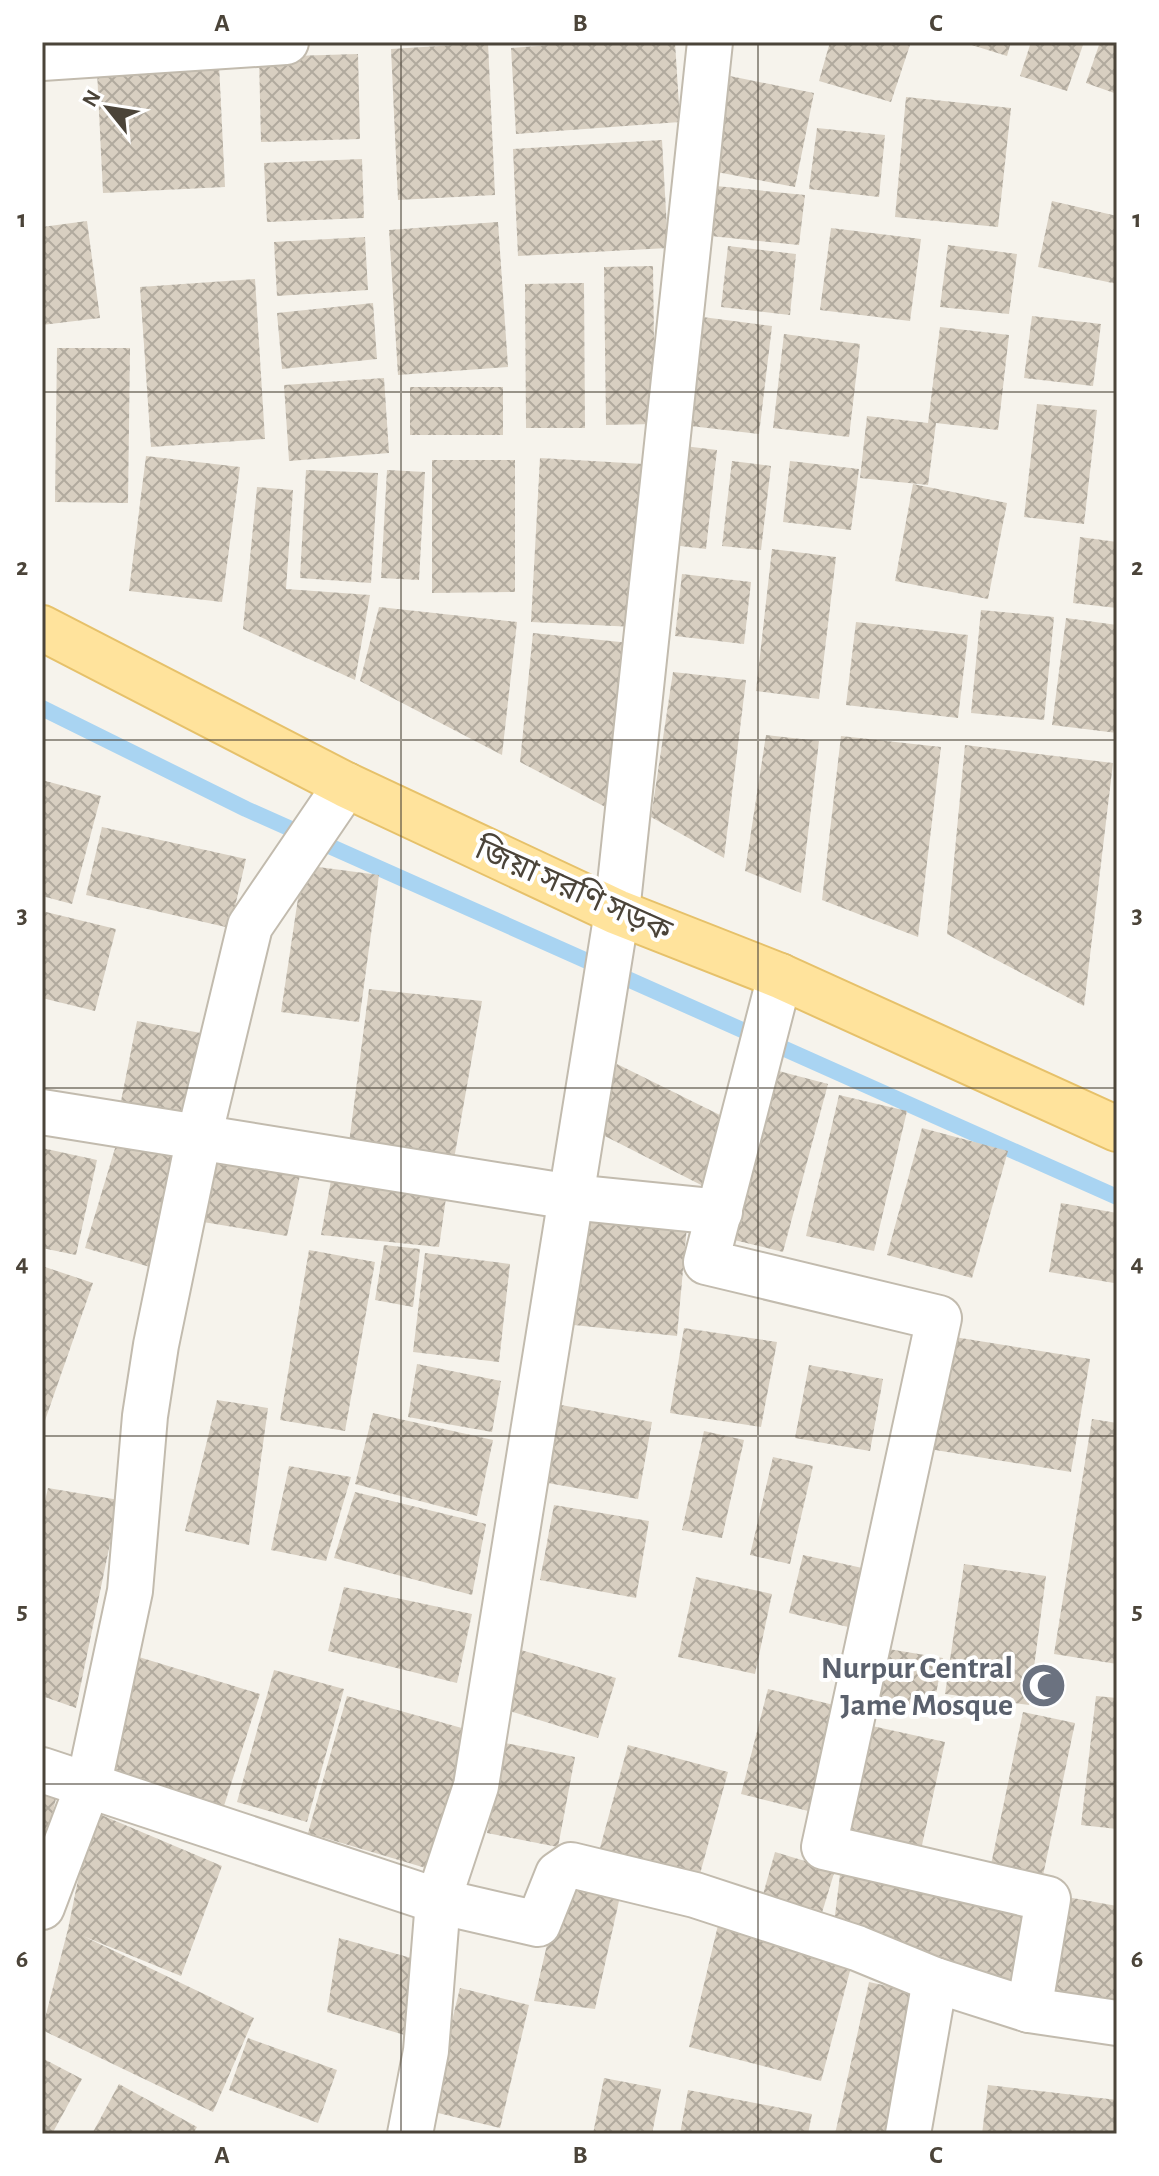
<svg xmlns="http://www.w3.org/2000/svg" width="1159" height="2176" viewBox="0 0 1159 2176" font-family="'Alegreya Sans','Noto Sans Bengali',sans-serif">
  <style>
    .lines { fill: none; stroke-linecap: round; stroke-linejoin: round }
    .stream { stroke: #a9d4f2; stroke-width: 16 }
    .building { fill: url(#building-cross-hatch) }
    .minor-casing { stroke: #c2bbae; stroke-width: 48 }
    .major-casing { stroke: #e6c16a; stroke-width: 48 }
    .minor { stroke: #fff; stroke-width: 44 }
    .major { stroke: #ffe39c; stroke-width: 44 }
    .grid { fill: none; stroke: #4b4439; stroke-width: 2; stroke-opacity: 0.55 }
    .labels { text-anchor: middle; stroke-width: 8; stroke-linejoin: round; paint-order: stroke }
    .street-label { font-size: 32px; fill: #4b4439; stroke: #fff }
    .worship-label { font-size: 32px; font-weight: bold; fill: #5b616d; stroke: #fff; text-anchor: end }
    .neatline { fill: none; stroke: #4b4439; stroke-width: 3 }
    .grid-label { font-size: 26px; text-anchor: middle; font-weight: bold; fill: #4b4439 }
  </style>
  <defs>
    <pattern id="building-cross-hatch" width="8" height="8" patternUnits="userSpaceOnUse" patternTransform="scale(2)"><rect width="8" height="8" fill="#d8cfc1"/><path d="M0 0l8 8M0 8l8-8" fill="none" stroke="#b1aa9e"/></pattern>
  </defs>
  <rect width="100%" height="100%" fill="#f6f3ec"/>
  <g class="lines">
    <!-- stream -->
    <polyline class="stream" points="42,708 246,809 1117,1197"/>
  </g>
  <!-- building -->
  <g class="building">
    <polygon points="590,42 675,42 680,122 516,134 511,48"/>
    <polygon points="830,42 911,42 891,102 819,81"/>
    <polygon points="962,42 1011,42 1007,56"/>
    <polygon points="1031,42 1084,42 1067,91 1020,76"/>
    <polygon points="1100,42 1117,42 1117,94 1086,83"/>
    <polygon points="488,43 495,195 398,200 391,49"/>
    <polygon points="358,54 360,139 261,142 259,57"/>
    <polygon points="219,64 225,187 103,193 97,71"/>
    <polygon points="720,74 814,93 795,187 701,169"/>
    <polygon points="906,97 1011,108 998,227 895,217"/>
    <polygon points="817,128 885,135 879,197 809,189"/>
    <polygon points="662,140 668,248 518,256 513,149"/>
    <polygon points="362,159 364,218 267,222 264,163"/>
    <polygon points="706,185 805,195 799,245 701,235"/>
    <polygon points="1052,201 1117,216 1117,284 1038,267"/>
    <polygon points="87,221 100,318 42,325 42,227"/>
    <polygon points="498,222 508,367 398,375 389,230"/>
    <polygon points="831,228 921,239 910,321 820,310"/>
    <polygon points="365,237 368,290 277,296 274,242"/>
    <polygon points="948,245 1017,254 1009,314 940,307"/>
    <polygon points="728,246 796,254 790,315 721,307"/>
    <polygon points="653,266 655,424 606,425 604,267"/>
    <polygon points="255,279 265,439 151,447 140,287"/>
    <polygon points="584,283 585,428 526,428 525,284"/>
    <polygon points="373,303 377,359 282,369 277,313"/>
    <polygon points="695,316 772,326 759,434 682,425"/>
    <polygon points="1032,316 1101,324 1093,386 1024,378"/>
    <polygon points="940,327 1009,335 998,430 936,423 928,485 860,478 867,416 928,423"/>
    <polygon points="784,334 860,344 849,437 773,428"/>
    <rect x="42" y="343" width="3" height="148"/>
    <polygon points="57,348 130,348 128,503 55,502"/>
    <polygon points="384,378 389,453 289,461 284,385"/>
    <rect x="410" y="387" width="93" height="48"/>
    <polygon points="1037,404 1097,410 1084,524 1024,517"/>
    <polygon points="684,446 717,450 706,549 672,545"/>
    <polygon points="146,456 240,467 222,602 129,591"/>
    <polygon points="540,458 644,464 635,627 531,622"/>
    <polygon points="432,460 515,460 515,592 432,593"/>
    <polygon points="732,461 771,466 761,550 722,546"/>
    <polygon points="790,461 859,469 851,530 783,522"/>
    <polygon points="306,470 378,473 371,583 300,578"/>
    <polygon points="387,470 425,472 419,580 381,578"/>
    <polygon points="913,484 1007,503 988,599 895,581"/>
    <polygon points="257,487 293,490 286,589 370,595 355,680 243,629"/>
    <polygon points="1080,537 1117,542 1117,608 1073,603"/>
    <polygon points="772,549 836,557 819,699 756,691"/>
    <polygon points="682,574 751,582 744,644 675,636"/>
    <polygon points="379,607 517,622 502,755 360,681"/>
    <polygon points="981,610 1054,617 1044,720 971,713"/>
    <polygon points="1066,618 1117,625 1117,733 1052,725"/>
    <polygon points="856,622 968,635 958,718 846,705"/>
    <polygon points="533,633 630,643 611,810 520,762"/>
    <polygon points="673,672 746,680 724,858 651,817"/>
    <polygon points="766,735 819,741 801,893 745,871"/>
    <polygon points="841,736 941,747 918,937 822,900"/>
    <polygon points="965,745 1113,763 1084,1006 947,934"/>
    <polygon points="42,780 101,796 72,904 42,896"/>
    <polygon points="102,827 246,859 230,928 86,895"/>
    <polygon points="303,865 379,875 359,1022 281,1012"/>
    <polygon points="42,911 116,929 95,1011 42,998"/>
    <polygon points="369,989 482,1001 454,1159 349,1143"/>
    <polygon points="137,1021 206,1034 190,1114 121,1101"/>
    <polygon points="617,1064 732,1121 707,1188 593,1130"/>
    <polygon points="775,1070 828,1084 783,1252 730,1239"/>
    <polygon points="839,1095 907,1111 874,1251 806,1236"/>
    <polygon points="922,1128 1008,1151 972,1278 887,1255"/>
    <polygon points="119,1135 184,1155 150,1267 85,1248"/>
    <polygon points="42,1148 97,1160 76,1255 42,1248"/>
    <polygon points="209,1151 302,1166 287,1236 197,1221"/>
    <polygon points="333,1169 448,1184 439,1247 321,1235"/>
    <polygon points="1061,1203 1117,1213 1117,1266 1114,1283 1049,1272"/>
    <polygon points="587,1207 688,1215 677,1336 574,1325"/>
    <polygon points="384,1245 420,1249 413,1307 375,1300"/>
    <polygon points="309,1250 375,1262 345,1431 280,1420"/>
    <polygon points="425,1253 510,1264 499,1362 413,1352"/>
    <polygon points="42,1266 93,1283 42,1429"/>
    <polygon points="684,1328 777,1342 761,1427 670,1413"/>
    <polygon points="942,1335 1090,1359 1071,1472 923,1448"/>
    <polygon points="417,1364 501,1381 492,1432 408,1417"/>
    <polygon points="809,1365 883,1379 870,1451 795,1438"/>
    <polygon points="217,1400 268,1408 249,1545 185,1531"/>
    <polygon points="556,1404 652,1422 638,1499 542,1482"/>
    <polygon points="373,1413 493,1440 477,1516 355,1484"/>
    <polygon points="1092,1419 1117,1423 1117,1664 1054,1654"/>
    <polygon points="704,1431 744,1440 722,1538 682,1530"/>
    <polygon points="773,1457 813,1466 790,1564 750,1555"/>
    <polygon points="289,1466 351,1477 326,1561 271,1550"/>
    <polygon points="48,1488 119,1500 76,1708 42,1696 42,1514"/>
    <polygon points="355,1492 486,1524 472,1595 334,1558"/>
    <polygon points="554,1505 649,1521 636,1598 540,1580"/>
    <polygon points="803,1555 876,1571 861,1630 789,1613"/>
    <polygon points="964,1564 1046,1576 1029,1705 945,1694"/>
    <polygon points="696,1577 772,1594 755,1674 678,1657"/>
    <polygon points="344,1587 472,1614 457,1683 328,1651"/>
    <polygon points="876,1647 943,1658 933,1709 867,1697"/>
    <polygon points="521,1650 616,1678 598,1738 503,1709"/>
    <polygon points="129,1654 260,1694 223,1809 93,1769"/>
    <polygon points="274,1670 344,1689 307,1822 237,1802"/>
    <polygon points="768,1689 842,1707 816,1813 741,1794"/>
    <polygon points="347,1696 469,1730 429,1869 308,1833"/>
    <polygon points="1096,1696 1117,1698 1117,1829 1081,1825"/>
    <polygon points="1023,1712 1075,1723 1041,1885 989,1874"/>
    <polygon points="863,1724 945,1742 920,1854 837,1836"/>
    <polygon points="505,1743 575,1757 558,1847 487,1833"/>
    <polygon points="628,1745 728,1772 700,1874 600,1848"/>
    <polygon points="42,1786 58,1790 43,1854 42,1854"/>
    <polygon points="92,1811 222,1866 181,1976 83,1936 254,2018 213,2112 42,2030 68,1929"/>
    <polygon points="775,1852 835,1870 821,1916 762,1898"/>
    <polygon points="841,1867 1034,1909 1012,1986 833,1931"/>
    <polygon points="561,1884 621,1892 595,2009 534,2001"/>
    <polygon points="1067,1897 1117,1906 1117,2013 1046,1999"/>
    <polygon points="719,1921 855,1952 821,2081 689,2047"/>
    <polygon points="339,1938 415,1959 408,2036 327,2012"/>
    <polygon points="869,1982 923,1994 891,2134 835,2134"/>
    <polygon points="460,1988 529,2005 500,2128 430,2111"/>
    <polygon points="248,2038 337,2070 318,2123 229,2090"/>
    <polygon points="42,2058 82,2079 52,2134 42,2134"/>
    <polygon points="604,2078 661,2089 652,2134 593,2134"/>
    <polygon points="119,2084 197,2127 193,2134 92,2134"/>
    <polygon points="988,2085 1117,2100 1117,2134 982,2134"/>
    <polygon points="688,2090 812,2114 808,2134 680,2134"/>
  </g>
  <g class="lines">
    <defs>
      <g id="minor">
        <polyline points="42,58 286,42"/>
        <polyline points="42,1112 571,1197 720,1212"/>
        <polyline points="42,1770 438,1901 538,1924 558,1874 571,1865 695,1895 857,1948 935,1980 1029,2010 1048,1899 824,1847 939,1318 706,1262 780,976"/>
        <polyline points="42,1907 89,1783 130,1591 145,1416 156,1345 199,1137 250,926 346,785"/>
        <polyline points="1029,2010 1117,2023"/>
        <polyline points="410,2134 426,2051 438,1901 476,1786 617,912 710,42"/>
        <polyline points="908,2134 935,1980"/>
      </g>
      <polyline id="major" points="42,628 346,785 617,912 780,976 1117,1129"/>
    </defs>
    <!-- minor casing -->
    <use href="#minor" class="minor-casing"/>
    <!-- major casing -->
    <use href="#major" class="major-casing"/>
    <!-- minor -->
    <use href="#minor" class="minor"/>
    <!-- major -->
    <use href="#major" class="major"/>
  </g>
  <!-- grid -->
  <path class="grid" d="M401,42V2134M758,42V2134M42,392H1117M42,740H1117M42,1088H1117M42,1436H1117M42,1784H1117"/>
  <!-- icons -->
  <defs>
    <symbol id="mosque-disc" viewBox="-11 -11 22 22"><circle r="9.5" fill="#6b7280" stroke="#fff"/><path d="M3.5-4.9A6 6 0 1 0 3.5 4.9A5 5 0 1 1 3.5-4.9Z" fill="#fff"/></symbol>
  </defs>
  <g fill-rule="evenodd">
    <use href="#mosque-disc" x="1018" y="1660" width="51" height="51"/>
  </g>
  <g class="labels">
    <!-- street labels -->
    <g class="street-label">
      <text transform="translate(574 889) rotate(24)" y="11">জিয়া সরণি সড়ক</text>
    </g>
    <!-- worship labels -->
    <g class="worship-label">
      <text x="1013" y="1678">Nurpur Central<tspan x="1013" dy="37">Jame Mosque</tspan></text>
    </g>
  </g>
  <!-- border -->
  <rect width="1159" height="2176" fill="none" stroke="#ffffff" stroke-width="88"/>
  <!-- north arrow -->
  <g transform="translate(108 108) rotate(300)" stroke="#ffffff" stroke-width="6" paint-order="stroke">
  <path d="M0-6L14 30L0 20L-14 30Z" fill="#4b4439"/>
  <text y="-12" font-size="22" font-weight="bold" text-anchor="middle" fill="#4b4439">N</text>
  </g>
  <rect x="44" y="44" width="1071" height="2088" class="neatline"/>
  <g class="grid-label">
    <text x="222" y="31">A</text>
    <text x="580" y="31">B</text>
    <text x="936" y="31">C</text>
    <text x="22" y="227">1</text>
    <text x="1137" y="227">1</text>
    <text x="22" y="575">2</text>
    <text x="1137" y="575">2</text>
    <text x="22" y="923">3</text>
    <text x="1137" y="923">3</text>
    <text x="22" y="1271">4</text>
    <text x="1137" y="1271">4</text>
    <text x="22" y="1619">5</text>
    <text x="1137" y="1619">5</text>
    <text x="22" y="1967">6</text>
    <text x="1137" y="1967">6</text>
    <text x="222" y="2163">A</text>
    <text x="580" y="2163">B</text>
    <text x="936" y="2163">C</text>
  </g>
</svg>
